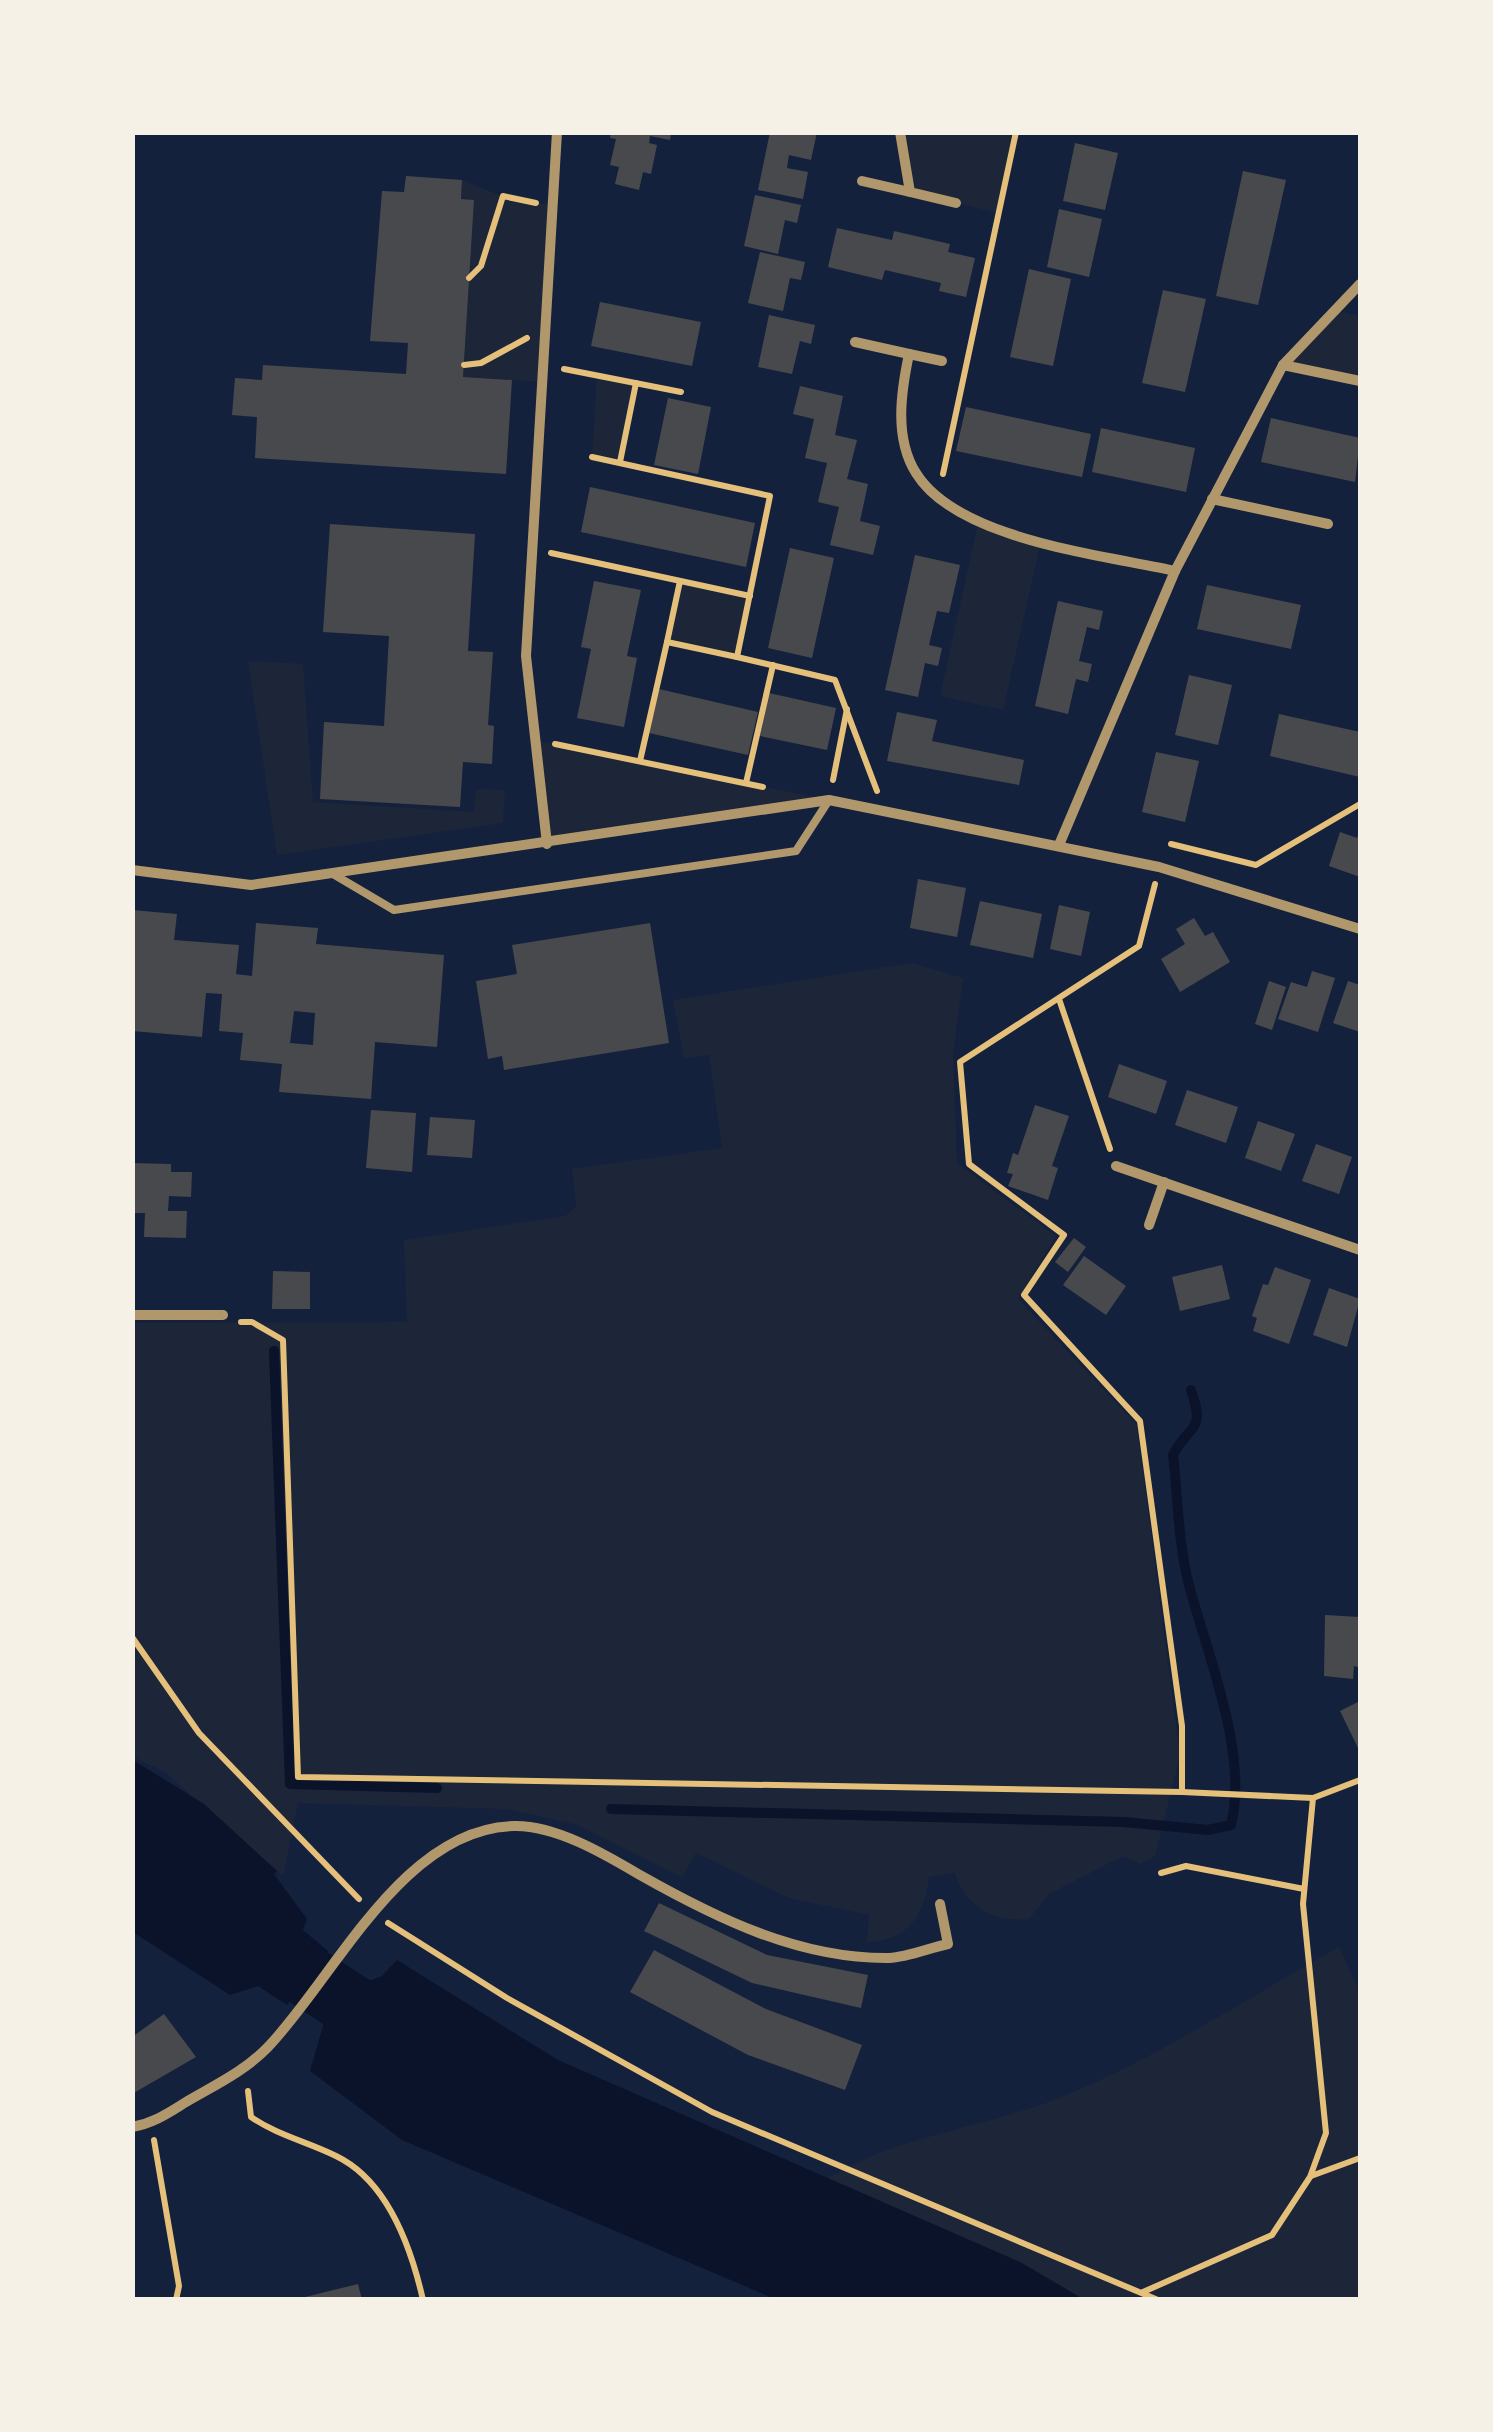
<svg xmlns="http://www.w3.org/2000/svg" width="1493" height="2432" viewBox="0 0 1493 2432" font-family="Cabin,sans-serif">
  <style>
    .green { fill: #1d2539 }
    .water { fill: #0b132b }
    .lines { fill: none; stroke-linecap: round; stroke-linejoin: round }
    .stream { stroke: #0b132b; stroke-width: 10 }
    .river { stroke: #0b132b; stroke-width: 62 }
    .building { fill: #48494c; fill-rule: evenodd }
    .path { stroke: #e5c07b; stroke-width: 6 }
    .service { stroke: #b1986c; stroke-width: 8 }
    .minor { stroke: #b1986c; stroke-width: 10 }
  </style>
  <rect width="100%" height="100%" fill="#14213d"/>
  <!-- green -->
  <g class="green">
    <polygon points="900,133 1016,133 999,213 910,192"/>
    <polygon points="462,180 519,203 552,204 542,382 463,377 474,200 461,199"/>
    <polygon points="1334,310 1360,316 1360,381 1283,365"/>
    <polygon points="597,376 636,383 620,462 592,457"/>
    <polygon points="978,523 1041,541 1003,710 940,696"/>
    <polygon points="680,581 750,596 737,657 667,642"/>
    <polygon points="248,661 303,664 313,802 474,812 476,789 505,790 503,823 277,855"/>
    <polygon points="534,740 829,800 547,844"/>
    <path d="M912,963L963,978L953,1055L957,1163L1056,1236L1018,1299L1137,1425L1180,1756L1155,1856L1140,1864L1123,1856L1049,1894L1029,1919C995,1923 965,1907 955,1873L929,1877C924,1916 909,1940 867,1942L869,1915L789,1898L696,1853L682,1877L578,1825L507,1809L298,1803L283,1876L165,1772L133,1757L132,1323L407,1322L404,1240L565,1216L576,1207L572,1169L722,1148L709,1055L684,1058L673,1000Z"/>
    <path d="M1339,1947L1360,1992V2299H1083L1020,2262L828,2178C901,2134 986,2128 1064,2096C1159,2057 1249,1997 1339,1947Z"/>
  </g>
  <!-- water -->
  <g class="water">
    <polygon points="133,1760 204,1804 277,1871 274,1874 307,1919 303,1930 328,1951 287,2005 258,1986 230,1995 133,1932"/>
    <polygon points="397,1960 558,2060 1020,2262 1083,2299 775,2299 402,2140 310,2071 332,1995 382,1976"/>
  </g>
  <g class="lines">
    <!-- stream -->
    <g class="stream">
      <polyline points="274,1351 290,1784 437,1788"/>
      <path d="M611,1809L1124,1822L1208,1830L1231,1825C1249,1754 1207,1654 1189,1585C1178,1543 1178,1497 1173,1455C1190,1422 1206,1433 1191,1390"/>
    </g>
    <!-- river -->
    <path class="river" d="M132,1846C220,1917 308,1981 405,2038"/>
  </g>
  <!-- building -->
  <g class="building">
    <polygon points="611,132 671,132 670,140 650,136 649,143 657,145 651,174 643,172 639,190 615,184 619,167 610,165 616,139 610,138"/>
    <polygon points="770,132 817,132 811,160 789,155 787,168 808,172 803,199 758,190"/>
    <polygon points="1075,143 1118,153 1105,210 1063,201"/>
    <polygon points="1243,171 1286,180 1258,305 1216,296"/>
    <polygon points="406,176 462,180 461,199 474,200 463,377 512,380 506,474 255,458 257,417 232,415 235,378 262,380 263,365 406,374 408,343 370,341 382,191 404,192"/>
    <polygon points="755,195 801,205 797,223 785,220 778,254 744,246"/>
    <polygon points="1059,209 1102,219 1089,277 1047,267"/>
    <polygon points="837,228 892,240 894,231 950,244 948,252 975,258 966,297 939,291 941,283 885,270 882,280 828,267"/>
    <polygon points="760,252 805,262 801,280 790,278 783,311 748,303"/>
    <polygon points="1029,269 1071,279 1053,366 1010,357"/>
    <polygon points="1163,290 1206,299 1185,392 1142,383"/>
    <polygon points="600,302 701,322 692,366 591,346"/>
    <polygon points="769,315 815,325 811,344 800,341 792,374 758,367"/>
    <polygon points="800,386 843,396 835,435 857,440 847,479 868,484 860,521 880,526 873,555 830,545 839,507 818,502 827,463 805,458 814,419 793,414"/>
    <polygon points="668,398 711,407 698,474 654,465"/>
    <polygon points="966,407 1091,434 1082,477 956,451"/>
    <polygon points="1271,418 1360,438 1355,482 1261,462"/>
    <polygon points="1101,428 1195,448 1186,492 1092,472"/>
    <polygon points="590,487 755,523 746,567 581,532"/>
    <polygon points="330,524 475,534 468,651 493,652 488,725 494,726 492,764 463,762 460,807 320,799 324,722 384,726 389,636 323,632"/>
    <polygon points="790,548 834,558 812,658 768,648"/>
    <polygon points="915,555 960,565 949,613 937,611 929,645 942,648 938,666 925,663 918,697 885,690"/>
    <polygon points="594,581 641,590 627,656 637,658 624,727 577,718 591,649 581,647"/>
    <polygon points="1207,585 1301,605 1291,649 1197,629"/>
    <polygon points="1058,601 1103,611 1099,630 1087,627 1079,661 1092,664 1088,682 1076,679 1068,714 1035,706"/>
    <polygon points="1189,675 1232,685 1218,745 1175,735"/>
    <polygon points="659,689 758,712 748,755 649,733"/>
    <polygon points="769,693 836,708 827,750 760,736"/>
    <polygon points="897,712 937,720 932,741 1024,760 1019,785 887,761"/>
    <polygon points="1279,714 1360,732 1360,777 1270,756"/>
    <polygon points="1156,752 1199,761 1185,822 1142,812"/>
    <polygon points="1360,830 1360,877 1329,866 1340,832 1357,838"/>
    <polygon points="918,879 966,888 957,937 910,928"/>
    <polygon points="980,901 1042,914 1033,958 970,945"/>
    <polygon points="1059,905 1090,912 1081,956 1050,949"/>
    <path d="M132,910L177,914L174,940L239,945L236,974L252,976L256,923L318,928L316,944L444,955L437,1047L375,1042L371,1099L279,1092L282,1064L240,1060L243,1033L219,1031L222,994L206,993L202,1037L132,1031ZM294,1011L315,1013L313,1045L290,1043Z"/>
    <polygon points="1194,918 1205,936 1213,932 1230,962 1180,992 1161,959 1185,944 1176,929"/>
    <polygon points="650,923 669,1043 504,1070 502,1056 488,1059 476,981 517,974 512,945"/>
    <polygon points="1312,971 1335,978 1318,1032 1278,1019 1291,982 1307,987"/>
    <polygon points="1269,981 1286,987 1272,1030 1255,1024"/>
    <polygon points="1348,981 1360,985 1360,1032 1333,1023"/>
    <polygon points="1119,1064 1167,1081 1156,1114 1108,1097"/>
    <polygon points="1187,1090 1238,1107 1226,1143 1175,1125"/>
    <polygon points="1035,1105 1069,1116 1052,1166 1058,1168 1048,1200 1008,1186 1013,1174 1007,1173 1013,1153 1018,1155"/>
    <polygon points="371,1110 416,1113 412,1172 366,1168"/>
    <polygon points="430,1117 475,1120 472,1158 427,1155"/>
    <polygon points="1258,1121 1295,1134 1281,1171 1245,1158"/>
    <polygon points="1316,1144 1352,1157 1339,1194 1302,1181"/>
    <polygon points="132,1163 171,1164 171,1172 192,1172 191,1197 169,1196 168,1211 187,1211 186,1238 144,1237 145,1213 132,1213"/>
    <polygon points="1074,1238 1086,1247 1068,1272 1055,1262"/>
    <polygon points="1084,1256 1126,1286 1106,1315 1063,1285"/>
    <polygon points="1222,1265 1230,1299 1180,1311 1172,1277"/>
    <polygon points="1275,1267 1311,1280 1289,1344 1253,1331 1257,1318 1252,1316 1263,1284 1268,1285"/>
    <polygon points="273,1271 310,1272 310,1309 272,1309"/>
    <polygon points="1329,1288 1360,1299 1347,1347 1313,1335"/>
    <polygon points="1325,1615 1360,1617 1358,1667 1354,1666 1353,1679 1324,1676"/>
    <polygon points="1360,1701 1360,1752 1340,1711"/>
    <polygon points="659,1903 767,1955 868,1975 861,2008 752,1983 644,1931"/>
    <polygon points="654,1950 766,2009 862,2045 845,2090 748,2055 630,1992"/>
    <polygon points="164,2014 196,2057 132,2094 132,2037"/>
    <polygon points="358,2284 362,2300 301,2300 301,2298"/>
  </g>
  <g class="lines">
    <!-- path -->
    <g class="path">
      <polyline points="469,278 481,266 503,196 536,203"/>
      <polyline points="464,365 481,363 527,338"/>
      <polyline points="564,369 681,392"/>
      <polyline points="592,457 770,496 737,657 835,680 877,791"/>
      <polyline points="620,462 636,383"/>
      <polyline points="943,474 1016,132"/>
      <polyline points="551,553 750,596"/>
      <polyline points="680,581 667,642 737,657"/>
      <polyline points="555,744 763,787"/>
      <polyline points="640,761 667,642"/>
      <polyline points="833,780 847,709"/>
      <polyline points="746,783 773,665"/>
      <polyline points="1171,844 1256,865 1360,804"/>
      <polyline points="1059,999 1110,1149"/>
      <polyline points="241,1322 252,1322 283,1340 298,1777 1182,1792 1182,1726 1140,1421 1024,1295 1064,1235 969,1164 960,1062 1139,946 1155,884"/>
      <polyline points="132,1637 199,1733 359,1899"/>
      <polyline points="1182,1792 1313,1798 1360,1780"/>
      <polyline points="1161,1873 1186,1866 1304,1889"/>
      <polyline points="388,1923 507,1998 712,2112 1158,2300"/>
      <path d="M248,2091L251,2117C277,2135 308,2142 336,2156C388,2181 411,2247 423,2300"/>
      <polyline points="154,2140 179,2286 176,2300"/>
      <polyline points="1311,2176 1360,2158"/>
      <polyline points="1143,2292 1272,2235 1310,2177 1326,2133 1303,1904 1313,1798"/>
    </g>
    <!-- service -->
    <polyline class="service" points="333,874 394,910 796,851 829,800"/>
    <!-- minor -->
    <g class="minor">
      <polyline points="900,132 910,192 956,203"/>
      <polyline points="862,181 910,192"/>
      <path d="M855,342L909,354C901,392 894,438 916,473C957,540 1104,555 1175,571L1059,845"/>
      <polyline points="909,354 942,361"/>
      <polyline points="1283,365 1360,381"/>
      <polyline points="1212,499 1328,524"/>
      <polyline points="1175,571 1283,365 1360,284"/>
      <polyline points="547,844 526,656 557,132"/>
      <polyline points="132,870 251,885 829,800 1159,867 1360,929"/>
      <polyline points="1116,1166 1360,1250"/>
      <polyline points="1149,1225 1164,1182"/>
      <polyline points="132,1315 223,1315"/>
      <path d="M132,2127C154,2123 168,2113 186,2102C215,2085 245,2071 268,2047C335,1977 403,1828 514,1826C556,1825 606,1855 640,1875C716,1918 799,1959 889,1958C908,1957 929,1948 948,1944L940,1904"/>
    </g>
  </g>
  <!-- border -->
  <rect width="1493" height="2432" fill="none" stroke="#f6f1e7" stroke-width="270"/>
</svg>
